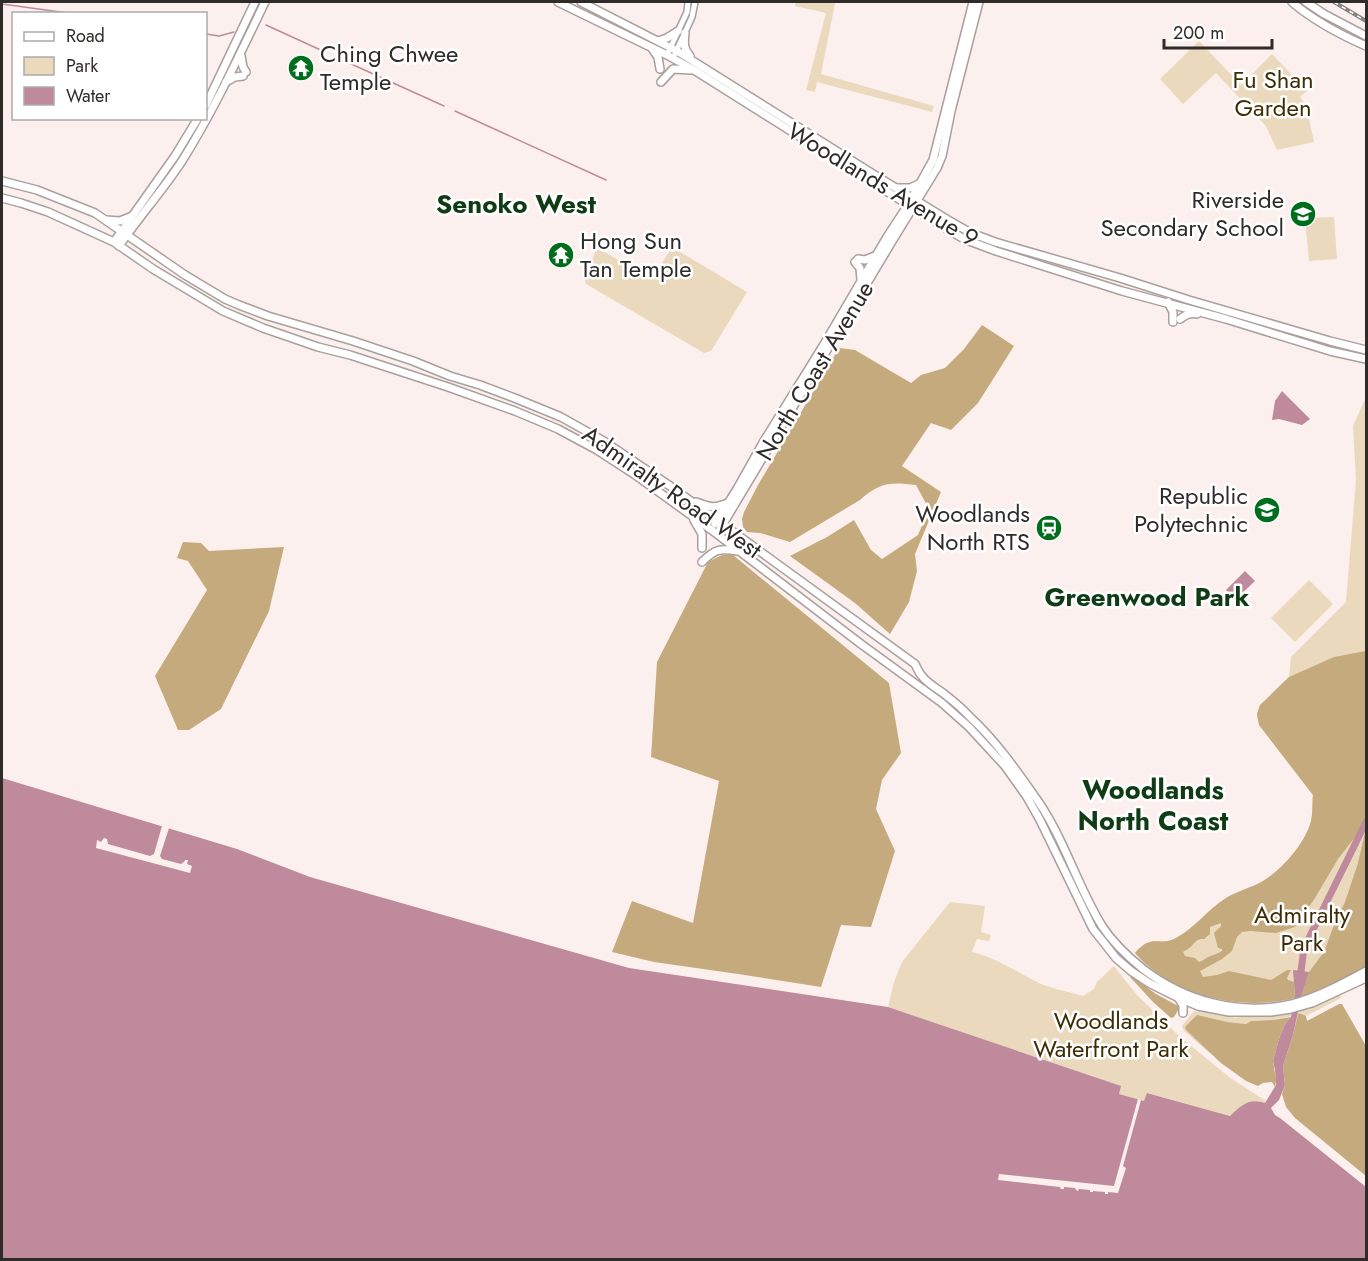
<svg xmlns="http://www.w3.org/2000/svg" width="1368" height="1261" viewBox="0 0 1368 1261" font-family="Jost,sans-serif">
  <style>
    .green { fill: #ead9bd }
    .forest { fill: #c4aa7d; fill-rule: evenodd }
    .water { fill: #be8a9c }
    .pier { fill: #fbf0ed }
    .lines { fill: none; stroke-linecap: round; stroke-linejoin: round }
    .stream { stroke: #be8a9c; stroke-width: 1.5 }
    .river { stroke: #be8a9c; stroke-width: 7 }
    .minor-casing { stroke: #aa9f9c; stroke-width: 8 }
    .major-casing { stroke: #aa9f9c; stroke-width: 10 }
    .minor { stroke: #fff; stroke-width: 5 }
    .major { stroke: #fff; stroke-width: 7 }
    .rail-casing { stroke: #87807d; stroke-width: 4 }
    .rail { stroke: #fff; stroke-width: 1.5; stroke-dasharray: 4.5; stroke-linecap: butt }
    .labels { text-anchor: middle; stroke-width: 5; stroke-linejoin: round; paint-order: stroke }
    .poi-label { font-size: 24px; fill: #2f2b29; stroke: #fff; text-anchor: end }
    .park-label { font-size: 24px; fill: #3e2c05; stroke: #fff }
    .street-label { font-size: 24px; fill: #2f2b29; stroke: #fff }
    .neighbourhood-label { font-size: 26px; font-weight: bold; fill: #0f3b15; stroke: #fff }
    .quarter-label { font-size: 27px; font-weight: bold; fill: #0f3b15; stroke: #fff }
  </style>
  <rect width="100%" height="100%" fill="#fbf0ed"/>
  <!-- green -->
  <g class="green">
    <polygon points="795,2 829,2 835,3 821,74 934,106 932,112 817,82 815,92 806,90 826,13 795,6"/>
    <polygon points="1199,41 1241,85 1272,54 1307,91 1300,97 1306,105 1314,142 1277,150 1266,126 1216,73 1183,104 1160,79"/>
    <polygon points="1334,217 1337,259 1309,261 1305,218"/>
    <polygon points="672,247 747,292 711,351 704,353 586,284 584,277 597,248 652,279"/>
    <path d="M1366,397V965L1322,989L1290,999L1157,973L1144,964L1135,953C1152,933 1159,947 1176,938C1195,929 1208,909 1226,898C1237,891 1251,888 1263,881C1282,870 1306,842 1311,821C1313,813 1312,802 1313,795L1259,725L1257,717L1258,709L1260,705L1289,677L1291,657L1346,602L1356,480L1353,426Z"/>
    <polygon points="1309,580 1333,604 1295,642 1271,618"/>
    <path d="M950,902L985,906L981,932L991,935L989,941L977,939L972,952C996,958 1012,969 1033,980C1047,988 1066,991 1083,996L1094,989L1097,982L1114,966L1137,995L1179,1036L1229,1077L1266,1101L1265,1103C1248,1098 1242,1105 1230,1116L1148,1093L1144,1101L1119,1094L1120,1086L888,1007L894,982L902,962Z"/>
    <path d="M1337,995L1341,996V998L1306,1016L1302,1014L1273,1020L1251,1021L1246,1024L1227,1022L1186,1030L1211,1053L1213,1056L1184,1031L1182,1026L1194,1011L1198,1012V1009L1232,1015L1233,1017L1236,1018L1240,1016C1273,1015 1307,1010 1337,995Z"/>
  </g>
  <!-- forest -->
  <g class="forest">
    <path d="M982,325L1014,346L978,403L951,430L931,423L902,466L941,492L915,554L917,571L909,602L890,634L855,603L790,556L827,537L854,520L871,550L882,559L918,535L929,509L916,485C891,482 880,482 860,500L790,542L760,533L747,532L743,527L742,519L744,512L758,485L839,348L855,350L911,383L921,375L945,368L964,349Z"/>
    <polygon points="183,542 201,543 209,551 284,547 269,611 221,709 189,730 178,730 155,676 207,590 188,561 177,558"/>
    <polygon points="722,555 733,555 889,683 901,753 882,780 876,809 895,851 871,927 841,925 821,987 738,974 654,962 612,952 632,901 693,923 719,781 651,757 657,662 708,562"/>
    <path d="M1366,651V817L1359,832L1338,859L1315,898L1295,927L1276,933L1250,931L1242,932L1237,937L1232,951L1222,959L1200,971L1203,977L1217,975L1229,971L1271,980L1287,970H1291L1287,978L1288,980L1294,982L1295,998C1240,1012 1172,996 1135,953C1152,933 1159,947 1176,938C1195,928 1208,909 1226,898C1237,891 1251,888 1263,881C1282,870 1306,842 1311,821C1313,813 1312,802 1313,795L1259,725L1257,714L1260,705L1289,677L1334,657ZM1221,923V926L1214,933L1218,948L1222,949V951C1217,954 1213,955 1208,957C1204,959 1203,961 1199,962L1195,958L1185,956L1183,952C1185,950 1188,950 1189,948C1195,944 1195,938 1204,939L1210,934V927Z"/>
    <polygon points="1366,828 1366,968 1323,990 1302,998 1302,994 1309,972 1324,952 1336,920 1345,902 1358,863"/>
    <polygon points="1131,976 1156,994 1180,1007 1174,1017 1171,1018 1153,1002 1130,977"/>
    <polygon points="1339,1004 1342,1004 1366,1046 1366,1176 1295,1118 1286,1107 1282,1094 1285,1085 1283,1066 1293,1035 1298,1014 1302,1014 1306,1016 1307,1021"/>
    <polygon points="1197,1015 1227,1022 1246,1024 1251,1021 1273,1020 1291,1017 1285,1024 1279,1039 1273,1061 1276,1080 1275,1087 1272,1082 1263,1083 1258,1086 1246,1081 1221,1063 1186,1030 1185,1027"/>
  </g>
  <!-- water -->
  <g class="water">
    <polygon points="1282,391 1310,419 1302,425 1279,419 1272,420 1275,401"/>
    <polygon points="1245,571 1255,581 1235,600 1226,590"/>
    <path d="M2,778L237,849L310,877L629,968L888,1007L1121,1086L1119,1094L1144,1101L1147,1093L1230,1116C1242,1105 1248,1098 1265,1103L1276,1085L1275,1070L1273,1061L1279,1039L1285,1024L1291,1017L1295,995L1293,970L1309,972L1302,994L1293,1035L1283,1066L1285,1085L1279,1100L1271,1108L1275,1115L1280,1118L1366,1187V1259H2Z"/>
  </g>
  <!-- pier -->
  <g class="pier">
    <polygon points="162,826 169,828 160,856 162,859 181,864 184,862 185,860 188,860 187,864 192,866 190,873 96,848 97,840 101,842 104,838 107,839 108,844 150,856 154,854"/>
    <polygon points="1138,1099 1141,1100 1123,1166 1126,1168 1118,1193 1108,1192 1108,1194 1105,1194 1105,1192 1093,1191 1093,1192 1090,1192 1090,1190 1079,1189 1078,1191 1076,1190 1075,1188 1064,1187 1064,1189 1061,1189 1060,1187 998,1180 999,1174 1114,1186"/>
  </g>
  <g class="lines">
    <!-- stream -->
    <g class="stream">
      <polyline points="2,4 75,14"/>
      <polyline points="266,25 325,52"/>
      <polyline points="206,34 219,36 234,32"/>
      <polyline points="338,58 444,106"/>
      <polyline points="455,111 606,180"/>
    </g>
    <!-- river -->
    <polyline class="river" points="1300,979 1304,948 1366,822"/>
    <defs>
      <g id="minor">
        <polyline points="675,54 692,17 695,2"/>
        <polyline points="667,55 687,12 688,2"/>
      </g>
      <g id="major">
        <polyline points="558,2 667,55 694,70 926,216 964,239 996,251 1040,265 1122,291 1226,319 1330,351 1366,359"/>
        <polyline points="581,2 677,51 873,174 948,220 971,233 995,242 1120,278 1189,300 1330,341 1366,350"/>
        <path d="M1292,2C1314,21 1339,34 1366,46"/>
        <polyline points="1306,2 1324,14 1366,36"/>
        <path d="M685,33C684,43 683,48 690,56"/>
        <polyline points="658,41 667,38 678,31"/>
        <polyline points="653,50 658,57 660,69"/>
        <polyline points="241,56 243,67 246,72"/>
        <polyline points="226,82 235,77 243,76"/>
        <polyline points="661,82 673,69 691,70"/>
        <polyline points="206,105 255,2"/>
        <path d="M2,181L37,190L95,213L185,275L225,299L239,305L268,316L353,341L413,361L450,376L480,385L517,399L561,417L602,440L670,486L915,664C917,668 919,673 922,676C927,683 936,688 943,693C952,700 962,708 970,717C995,740 1014,767 1033,794C1063,834 1076,884 1102,926C1113,943 1127,956 1143,969C1185,1001 1238,1016 1292,1004C1318,997 1342,984 1366,971"/>
        <polyline points="896,188 910,188 919,184"/>
        <polyline points="2,198 21,203 48,212 114,242 153,269 223,311 263,328 318,347 350,355 448,387 515,411 558,429 597,450 634,474 717,534 861,644 942,703 969,727 1005,766 1027,797 1040,820 1093,929 1116,958 1131,971 1149,983 1179,998 1198,1006 1229,1012 1271,1012 1291,1009 1312,1003 1366,978"/>
        <polyline points="106,220 120,221 130,217"/>
        <polyline points="114,242 175,156 198,118"/>
        <path d="M119,246C139,217 163,190 182,161C214,110 239,56 265,2"/>
        <polyline points="858,259 865,260 875,256"/>
        <polyline points="855,262 860,268 861,280"/>
        <polyline points="1168,302 1173,312 1173,322"/>
        <path d="M1180,319C1185,315 1190,312 1197,314"/>
        <path d="M696,502C710,507 713,509 728,503"/>
        <polyline points="694,520 702,534 702,548"/>
        <polyline points="715,524 737,489 764,441 823,346 887,237 908,205 933,160 973,2"/>
        <polyline points="720,529 891,243 937,168 942,156 951,111 979,2"/>
        <path d="M702,562C715,549 720,548 737,551"/>
        <polyline points="1179,999 1183,1005 1183,1013"/>
      </g>
    </defs>
    <!-- minor casing -->
    <use href="#minor" class="minor-casing"/>
    <!-- major casing -->
    <use href="#major" class="major-casing"/>
    <!-- minor -->
    <use href="#minor" class="minor"/>
    <!-- major -->
    <use href="#major" class="major"/>
    <defs>
      <polyline id="rail" points="1334,2 1366,21"/>
    </defs>
    <!-- rail casing -->
    <use href="#rail" class="rail-casing"/>
    <!-- rail -->
    <use href="#rail" class="rail"/>
  </g>
  <!-- icons -->
  <defs>
    <symbol id="temple-disc" viewBox="-11 -11 22 22"><circle r="9.5" fill="#006d1d" stroke="#fff"/><path d="M0-6L5-2H3V0L6.5 2.5H4V6H1.5V3h-3V6H-4V2.5H-6.5L-3 0V-2H-5Z" fill="#fff"/></symbol>
    <symbol id="school-disc" viewBox="-11 -11 22 22"><circle r="9.5" fill="#006d1d" stroke="#fff"/><path d="M0-5L7-2L0 1L-7-2ZM-4 1L0 2.5L4 1V4Q0 6-4 4Z" fill="#fff"/></symbol>
    <symbol id="university-disc" viewBox="-11 -11 22 22"><circle r="9.5" fill="#006d1d" stroke="#fff"/><path d="M0-5L7-2L0 1L-7-2ZM-4 1L0 2.5L4 1V4Q0 6-4 4Z" fill="#fff"/></symbol>
    <symbol id="station-disc" viewBox="-11 -11 22 22"><circle r="9.5" fill="#006d1d" stroke="#fff"/><path d="M-3-6H3Q5-6 5-4V2Q5 4 3 4L4.5 6H3L1.5 4h-3L-3 6H-4.5L-3 4Q-5 4-5 2V-4Q-5-6-3-6ZM-3.5-4v3h7v-3ZM-3.5 1v1.5H-2V1ZM2 1v1.5H3.5V1Z" fill="#fff"/></symbol>
  </defs>
  <g fill-rule="evenodd">
    <use href="#temple-disc" x="286" y="53" width="30" height="30"/>
    <use href="#school-disc" x="1288" y="199" width="30" height="30"/>
    <use href="#temple-disc" x="546" y="240" width="30" height="30"/>
    <use href="#university-disc" x="1252" y="495" width="30" height="30"/>
    <use href="#station-disc" x="1034" y="513" width="30" height="30"/>
  </g>
  <g class="labels">
    <!-- poi labels -->
    <g class="poi-label">
      <text x="320" y="62" text-anchor="start">Ching Chwee<tspan x="320" dy="28">Temple</tspan></text>
      <text x="1284" y="208">Riverside<tspan x="1284" dy="28">Secondary School</tspan></text>
      <text x="580" y="249" text-anchor="start">Hong Sun<tspan x="580" dy="28">Tan Temple</tspan></text>
      <text x="1248" y="504">Republic<tspan x="1248" dy="28">Polytechnic</tspan></text>
      <text x="1030" y="522">Woodlands<tspan x="1030" dy="28">North RTS</tspan></text>
    </g>
    <!-- park labels -->
    <g class="park-label">
      <text x="1273" y="88">Fu Shan<tspan x="1273" dy="28">Garden</tspan></text>
      <text x="1302" y="923">Admiralty<tspan x="1302" dy="28">Park</tspan></text>
      <text x="1111" y="1029">Woodlands<tspan x="1111" dy="28">Waterfront Park</tspan></text>
    </g>
    <!-- street labels -->
    <g class="street-label">
      <text transform="translate(883 185) rotate(31)" y="8">Woodlands Avenue 9</text>
      <text transform="translate(815 371) rotate(-59)" y="8">North Coast Avenue</text>
      <text transform="translate(672 492) rotate(35)" y="8">Admiralty Road West</text>
    </g>
    <!-- neighbourhood labels -->
    <g class="neighbourhood-label">
      <text x="516" y="213">Senoko West</text>
      <text x="1147" y="606">Greenwood Park</text>
    </g>
    <!-- quarter labels -->
    <g class="quarter-label">
      <text x="1153" y="799">Woodlands<tspan x="1153" dy="31">North Coast</tspan></text>
    </g>
  </g>
  <!-- border -->
  <rect width="1368" height="1261" fill="none" stroke="#2f2b29" stroke-width="6"/>
  <!-- legend -->
  <rect x="12" y="12" width="195" height="108" fill="#ffffff" stroke="#acaaa9" stroke-width="1.5"/>
  <rect x="24" y="32" width="30" height="9" fill="#ffffff" stroke="#acaaa9" stroke-width="1.5"/>
  <text x="66" y="42" font-size="18" fill="#2f2b29">Road</text>
  <rect x="24" y="57" width="30" height="18" fill="#ead9bd" stroke="#acaaa9" stroke-width="1.5"/>
  <text x="66" y="72" font-size="18" fill="#2f2b29">Park</text>
  <rect x="24" y="87" width="30" height="18" fill="#be8a9c" stroke="#acaaa9" stroke-width="1.5"/>
  <text x="66" y="102" font-size="18" fill="#2f2b29">Water</text>
  <!-- scale -->
  <path d="M1164 39v9h108v-9" fill="none" stroke="#2f2b29" stroke-width="3"/>
  <text x="1173" y="39" font-size="18" fill="#2f2b29" stroke="#ffffff" stroke-width="4.5" paint-order="stroke">200 m</text>
</svg>
